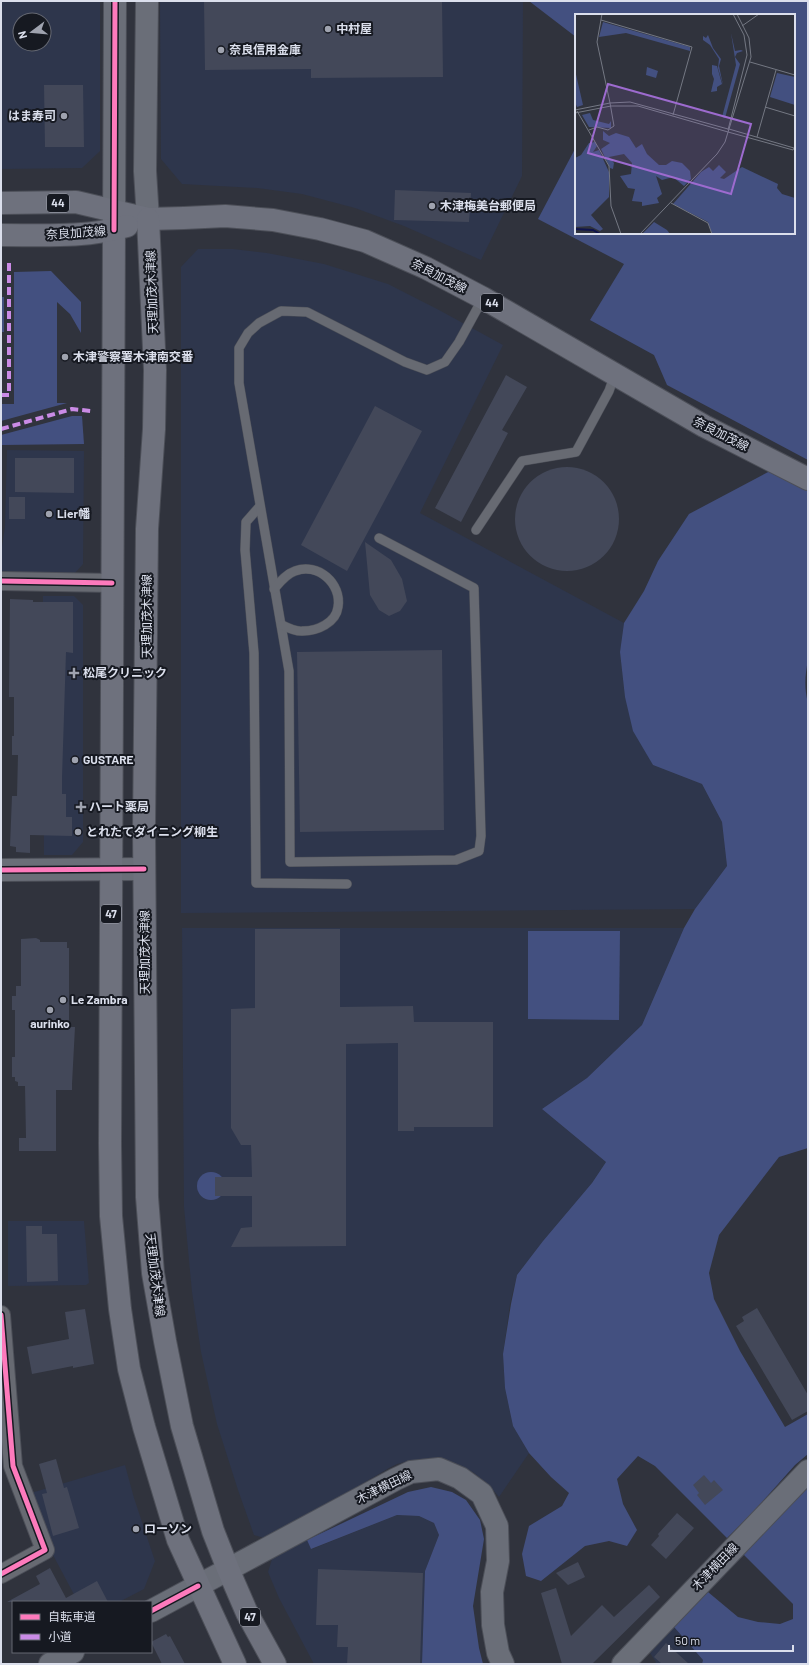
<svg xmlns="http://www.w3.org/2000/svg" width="809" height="1665" viewBox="0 0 809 1665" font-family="Barlow,'Noto Sans JP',sans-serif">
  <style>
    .built { fill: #2e364c; fill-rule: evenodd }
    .green { fill: #435080 }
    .building { fill: #434859 }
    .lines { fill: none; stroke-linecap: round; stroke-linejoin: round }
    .lane-casing { stroke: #4c4f58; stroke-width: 10 }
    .street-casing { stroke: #4c4f58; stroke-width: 20 }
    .secondary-casing { stroke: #4c4f58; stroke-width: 24 }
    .primary-casing { stroke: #4c4f58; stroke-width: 24 }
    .lane { stroke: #676a72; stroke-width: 9 }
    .street { stroke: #676a72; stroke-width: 18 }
    .secondary { stroke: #6a6e78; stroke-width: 22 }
    .primary { stroke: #6e717d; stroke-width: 22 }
    .quiet { stroke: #ca8be6; stroke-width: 4; stroke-dasharray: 8 4; stroke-linecap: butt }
    .cycleway-casing { stroke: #161921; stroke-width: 8 }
    .cycleway { stroke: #fd7abc; stroke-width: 5 }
    .poi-dot { fill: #9fa3af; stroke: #161921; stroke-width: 1.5 }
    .labels { text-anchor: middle; stroke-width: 4; stroke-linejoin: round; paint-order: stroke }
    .shield { fill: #161921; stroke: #a0a4af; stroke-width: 1 }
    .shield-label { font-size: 11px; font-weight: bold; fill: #dbdfec }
    .poi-label { font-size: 12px; font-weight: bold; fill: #dbdfec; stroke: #161921; text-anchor: start }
    .street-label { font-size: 12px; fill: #dbdfec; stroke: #161921 }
    .inset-river { fill: none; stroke: #10144d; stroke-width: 2 }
    .inset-road { fill: none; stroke: #747883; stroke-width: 1 }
    .view { fill: #9d6bcf; fill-opacity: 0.15; stroke: #9d6bcf; stroke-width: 2 }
    .inset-edge { fill: none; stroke: #dbdfec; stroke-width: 2 }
  </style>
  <rect width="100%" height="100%" fill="#30333d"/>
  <!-- built -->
  <g class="built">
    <path d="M1,1H100V151L82,168L1,169ZM20,20H44V44H20Z"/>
    <polygon points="160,1 523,1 522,176 481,260 404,226 355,208 302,194 257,188 182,184 161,159"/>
    <polygon points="198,249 233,249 267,253 324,264 388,284 439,310 503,345 420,513 624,623 620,652 625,697 653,765 702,784 722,822 727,866 695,909 181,913 181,267"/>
    <polygon points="7,450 84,451 83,564 75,573 1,572 1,553 5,527"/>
    <polygon points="43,596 74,596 83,605 83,842 72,855 44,855"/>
    <polygon points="182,928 684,928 642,1025 587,1078 542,1109 606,1162 592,1183 543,1241 517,1275 510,1304 503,1354 505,1388 513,1426 529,1453 499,1497 489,1485 474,1473 460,1465 442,1460 432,1459 409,1461 397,1464 389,1468 332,1502 264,1538 254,1535 238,1490 217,1424 201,1352 192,1292 184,1207"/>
    <polygon points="8,1221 84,1221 89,1283 86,1285 8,1286"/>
    <polygon points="125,1465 134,1498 155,1561 144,1589 119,1602 78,1602 53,1555 31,1493"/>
    <polygon points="397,1515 419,1516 434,1523 439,1535 425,1571 422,1664 314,1664 279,1598 268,1572 272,1559 307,1540 312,1549"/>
    <polygon points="674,1627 703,1660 702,1664 654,1664 656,1662 650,1653"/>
  </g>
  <!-- green -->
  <g class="green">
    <polygon points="529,1 808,1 808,460 667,385 654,355 590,320 624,264 538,219 576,147 576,233 794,233 794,15 576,15 576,37"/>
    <polygon points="51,271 81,302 81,333 70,314 57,302 57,403 67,403 1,421 1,404 14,404 14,272"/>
    <rect x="1" y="297" width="3" height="35"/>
    <polygon points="72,416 82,416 84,444 2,445 1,435"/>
    <path d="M770,471L808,491V660C805,675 804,688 808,703V1148L779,1157L719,1235L709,1273L714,1299L740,1351L785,1427L808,1414V1454L795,1465L754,1511L727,1538L655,1466L638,1456L617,1479L623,1504L637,1530L627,1546L609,1541L585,1546L541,1581L526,1576L522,1554L529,1526L562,1506L569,1493L551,1477L529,1453L513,1426L505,1388L503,1354L511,1304L517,1275L543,1241L592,1183L606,1162L542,1109L587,1078L642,1025L684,928L695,909L727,866L722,822L702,784L653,765L633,731L625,697L620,652L624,623L644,591L658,561L689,514Z"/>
    <polygon points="528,931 620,931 619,1020 528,1019"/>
    <circle cx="211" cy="1186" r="14"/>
    <polygon points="808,1485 808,1664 702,1664 703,1660 674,1627 708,1592 738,1617 758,1622 780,1624 793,1619 793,1604 743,1554"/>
    <polygon points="431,1487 452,1492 466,1500 480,1520 484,1539 473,1606 479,1648 483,1664 422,1664 425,1571 439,1535 434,1523 419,1516 397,1515 311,1549 307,1540 408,1492"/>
  </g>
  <!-- building -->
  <g class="building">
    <polygon points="204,1 442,1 443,77 311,78 311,69 205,70"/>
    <polygon points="44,85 83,85 84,147 45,147"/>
    <polygon points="395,190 471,193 469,222 394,220"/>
    <polygon points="506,375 527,387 502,430 508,433 461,522 435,508"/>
    <polygon points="375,406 422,431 347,571 301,545"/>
    <polygon points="15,458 74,458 74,493 15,492"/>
    <circle cx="567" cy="519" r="52"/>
    <rect x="9" y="497" width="16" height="22"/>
    <polygon points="365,542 391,560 402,579 407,601 400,611 389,616 379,610 370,595"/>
    <polygon points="10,599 33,600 33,602 73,602 73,653 66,652 62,778 62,794 66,794 66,817 72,817 72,836 30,835 30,853 16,852 16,847 10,846 12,796 17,796 18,755 12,755 12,736 14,736 14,697 9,697"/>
    <polygon points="442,650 444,830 300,832 297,652"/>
    <polygon points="255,929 340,929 340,1007 413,1006 414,1022 493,1022 493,1127 414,1127 414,1131 398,1131 398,1043 346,1044 346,1246 231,1247 241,1228 252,1227 252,1196 215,1196 215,1177 252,1177 251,1145 241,1145 231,1128 231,1009 255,1008"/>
    <polygon points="36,938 40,940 40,942 67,942 67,948 69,948 69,1027 75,1027 72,1084 72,1090 56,1090 56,1151 19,1151 19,1138 26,1138 25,1086 18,1086 18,1082 15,1081 15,1077 12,1077 12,1057 15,1057 15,1010 12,1010 12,996 16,996 16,986 21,986 21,939"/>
    <polygon points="26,1226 42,1226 42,1234 57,1234 58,1281 27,1282"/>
    <polygon points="757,1308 808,1395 808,1411 792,1420 736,1326 744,1321 742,1317"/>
    <polygon points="85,1309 94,1364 73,1368 73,1366 32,1374 27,1347 69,1339 65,1312"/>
    <polygon points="56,1459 64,1488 67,1487 79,1528 53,1536 42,1494 47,1493 39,1464"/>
    <polygon points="704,1475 711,1483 714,1480 723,1490 705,1505 697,1495 699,1493 693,1485"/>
    <polygon points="677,1513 694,1528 666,1559 651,1545 659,1536 658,1534"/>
    <polygon points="578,1562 585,1577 568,1585 556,1573"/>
    <polygon points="50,1568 66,1598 97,1581 108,1602 7,1602 40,1584 36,1576"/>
    <polygon points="318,1569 423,1573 420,1664 347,1664 348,1647 337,1647 338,1625 316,1625"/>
    <polygon points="649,1585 660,1597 592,1664 562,1664 541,1593 556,1588 571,1636 602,1605 614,1617"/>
    <polygon points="166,1634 168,1637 170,1636 185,1664 162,1664 151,1642"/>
    <polygon points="666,1643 689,1664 662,1664 654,1657"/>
  </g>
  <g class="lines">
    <defs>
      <g id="lane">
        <polyline points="260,506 246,522 245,550 254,653 256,883 347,884"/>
        <polyline points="476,530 522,461 576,452 609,391 615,374"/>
        <polyline points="379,538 474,588 481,836 479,851 456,860 290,862 289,671 239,383 239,348 248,333 259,323 281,311 307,312 405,362 427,370 445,362 459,342 483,298"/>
        <path d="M274,589C280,582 286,574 295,571C318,562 342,584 338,607C336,623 317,631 303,631C296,632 288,628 282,625"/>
      </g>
      <g id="street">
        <polyline points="1,581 112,583"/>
        <polyline points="1,1315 13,1466 45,1550 1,1574"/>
      </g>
      <g id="secondary">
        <polyline points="147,1 145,171 148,219"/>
        <polyline points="114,229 115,1"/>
        <polyline points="1,870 144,869"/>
        <polyline points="151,1611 396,1479 411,1472 439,1469 460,1478 482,1494 497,1526 498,1561 492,1592 493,1625 498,1653 503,1664"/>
        <polyline points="50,1664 73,1652"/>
        <polyline points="623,1664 808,1471"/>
      </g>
      <g id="primary">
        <polyline points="1,203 76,202 148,219 184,218 225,216 273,220 320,229 365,241 426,268 483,298 704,426 808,479"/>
        <polyline points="148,219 155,370 154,429 147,529 144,829 147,1197 153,1273 165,1341 182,1426 213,1531 228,1569 247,1613 275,1664"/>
        <polyline points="114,230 110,1144 111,1216 120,1309 129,1369 144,1427 178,1540 235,1664"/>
        <path d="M1,235C43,235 86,238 127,226"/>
      </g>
    </defs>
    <!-- lane casing -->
    <use href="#lane" class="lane-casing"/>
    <!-- street casing -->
    <use href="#street" class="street-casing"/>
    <!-- secondary casing -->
    <use href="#secondary" class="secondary-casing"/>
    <!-- primary casing -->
    <use href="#primary" class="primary-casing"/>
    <!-- lane -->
    <use href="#lane" class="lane"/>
    <!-- street -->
    <use href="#street" class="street"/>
    <!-- secondary -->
    <use href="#secondary" class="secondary"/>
    <!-- primary -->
    <use href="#primary" class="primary"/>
    <!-- quiet -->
    <g class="quiet">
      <polyline points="1,395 9,395 9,261"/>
      <polyline points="1,429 72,409 91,411"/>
    </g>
    <defs>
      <g id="cycleway">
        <polyline points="114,230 115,1"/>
        <polyline points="1,581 112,583"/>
        <polyline points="1,870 144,869"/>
        <polyline points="1,1315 13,1466 45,1550 1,1574"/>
        <polyline points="151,1611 198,1586"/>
      </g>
    </defs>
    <!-- cycleway casing -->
    <use href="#cycleway" class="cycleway-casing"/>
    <!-- cycleway -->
    <use href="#cycleway" class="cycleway"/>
  </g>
  <!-- markers -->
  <g class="poi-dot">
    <circle cx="328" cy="29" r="4"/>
    <circle cx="221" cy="50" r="4"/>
    <circle cx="64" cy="116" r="4"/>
    <circle cx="432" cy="206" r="4"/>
    <circle cx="65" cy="357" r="4"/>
    <circle cx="49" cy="514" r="4"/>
    <path d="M72 667h4v4h4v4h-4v4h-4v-4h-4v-4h4z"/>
    <circle cx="75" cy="760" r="4"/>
    <path d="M79 801h4v4h4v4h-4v4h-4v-4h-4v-4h4z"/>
    <circle cx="78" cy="832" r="4"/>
    <circle cx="63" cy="1000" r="4"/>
    <circle cx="50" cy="1010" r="4"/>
    <circle cx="136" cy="1529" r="4"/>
  </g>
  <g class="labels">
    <!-- shield labels -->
    <g class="shield">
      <rect x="47" y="194" width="22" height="18" rx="3"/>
      <rect x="481" y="294" width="22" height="18" rx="3"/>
      <rect x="101" y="905" width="20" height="18" rx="3"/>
      <rect x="240" y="1608" width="20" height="18" rx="3"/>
    </g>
    <g class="shield-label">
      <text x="58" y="207">44</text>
      <text x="492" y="307">44</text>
      <text x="111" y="918">47</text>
      <text x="250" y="1621">47</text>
    </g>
    <!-- poi labels -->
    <g class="poi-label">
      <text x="336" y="33">中村屋</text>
      <text x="229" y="54">奈良信用金庫</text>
      <text x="56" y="120" text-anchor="end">はま寿司</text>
      <text x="440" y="210">木津梅美台郵便局</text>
      <text x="73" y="361">木津警察署木津南交番</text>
      <text x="57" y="518">Lier幡</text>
      <text x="83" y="677">松尾クリニック</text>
      <text x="83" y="764">GUSTARE</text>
      <text x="89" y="811">ハート薬局</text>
      <text x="86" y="836">とれたてダイニング柳生</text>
      <text x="71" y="1004">Le Zambra</text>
      <text x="50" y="1028" text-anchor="middle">aurinko</text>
      <text x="144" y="1533">ローソン</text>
    </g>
    <!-- street labels -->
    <g class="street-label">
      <text transform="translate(76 233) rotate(-4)" y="4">奈良加茂線</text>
      <text transform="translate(439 276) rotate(27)" y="4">奈良加茂線</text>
      <text transform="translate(152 292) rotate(-92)" y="4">天理加茂木津線</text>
      <text transform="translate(721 434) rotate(27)" y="4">奈良加茂線</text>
      <text transform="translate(147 616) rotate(-90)" y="4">天理加茂木津線</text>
      <text transform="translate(145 952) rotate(-90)" y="4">天理加茂木津線</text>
      <text transform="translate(155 1275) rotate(83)" y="4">天理加茂木津線</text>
      <text transform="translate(384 1487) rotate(-26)" y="4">木津横田線</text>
      <text transform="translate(715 1567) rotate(-46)" y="4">木津横田線</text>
    </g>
  </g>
  <!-- overview -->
  <g transform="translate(575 14)">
    <rect width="220" height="220" fill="#30333d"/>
    <path d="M28,8L115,33V37L51,19L24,23ZM156,19L160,37L166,36L168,37L162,39L160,43L165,50L150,104L147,103L161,51ZM133,21L138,34L146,45L144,52L148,71L143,54L144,45L135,31L128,26V22L131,24ZM137,51L142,52L147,70L142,73V77L136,78L139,65L137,60ZM72,53L83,57L81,64L71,61ZM0,56L8,91L2,93L0,88ZM202,59L220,63V91L195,83ZM15,99L18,106L34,110L36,107V114L14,113L7,101ZM28,117L34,122L41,119L54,123L61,134L67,130L72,140L84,151H91L97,147L107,149L115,157L116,165L109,172L98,163L87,166L81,162L87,180L82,184L84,189L67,192V188L57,187L60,175L53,174L45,162L56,160L57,149L49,140L34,143L39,149L38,155L35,154L26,135L35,129L28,126ZM20,128L22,132L18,138L24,136L34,158V183L16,201L28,215L25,217L15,212L0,213V144L6,141L14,129ZM144,151L151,158L145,164L149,165L167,153L203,170L202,174L207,180L220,184V220H137L133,208L98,190L126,158L134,153L138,157ZM79,208L92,216L95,220H67Z" fill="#435080"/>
    <path class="inset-river" d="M0,215L18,216L25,220"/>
    <path class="inset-road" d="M27,0L22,28L35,89M26,6L117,33L98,101M167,12L184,0M175,48L220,61M190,93L220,102M0,96L35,89L55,88L153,115M2,97L34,152L36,192L46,220M0,99L36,92H63L153,118M14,116L22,113L33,116L39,112L35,89M153,116L172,41L169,21L158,0M153,118L218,136L219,134L154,115M182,123L201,56M96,189L133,209L137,220M65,220L142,140L150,128L176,43L174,24L162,0"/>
    <path class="view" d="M33,70L176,110L156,180L13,139Z"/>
    <rect width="220" height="220" class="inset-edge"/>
  </g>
  <!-- border -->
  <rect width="809" height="1665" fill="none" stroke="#dbdfec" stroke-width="4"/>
  <!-- legend -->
  <rect x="12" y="1601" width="140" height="52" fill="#161921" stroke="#656872"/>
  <rect x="20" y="1614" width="20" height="6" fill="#fd7abc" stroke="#656872"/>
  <text x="48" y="1621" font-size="12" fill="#dbdfec">自転車道</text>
  <rect x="20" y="1634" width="20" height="6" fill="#ca8be6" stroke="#656872"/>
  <text x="48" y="1641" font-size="12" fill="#dbdfec">小道</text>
  <!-- north arrow -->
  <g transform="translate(32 32) rotate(254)"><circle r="19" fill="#161921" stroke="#656872"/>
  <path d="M0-3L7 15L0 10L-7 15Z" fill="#9fa3af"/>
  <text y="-6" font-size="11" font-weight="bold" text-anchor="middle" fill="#dbdfec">N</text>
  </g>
  <!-- scale -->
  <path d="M669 1645v6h124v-6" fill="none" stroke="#dbdfec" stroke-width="2"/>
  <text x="675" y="1645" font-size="12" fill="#dbdfec" stroke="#161921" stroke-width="3" paint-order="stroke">50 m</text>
</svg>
